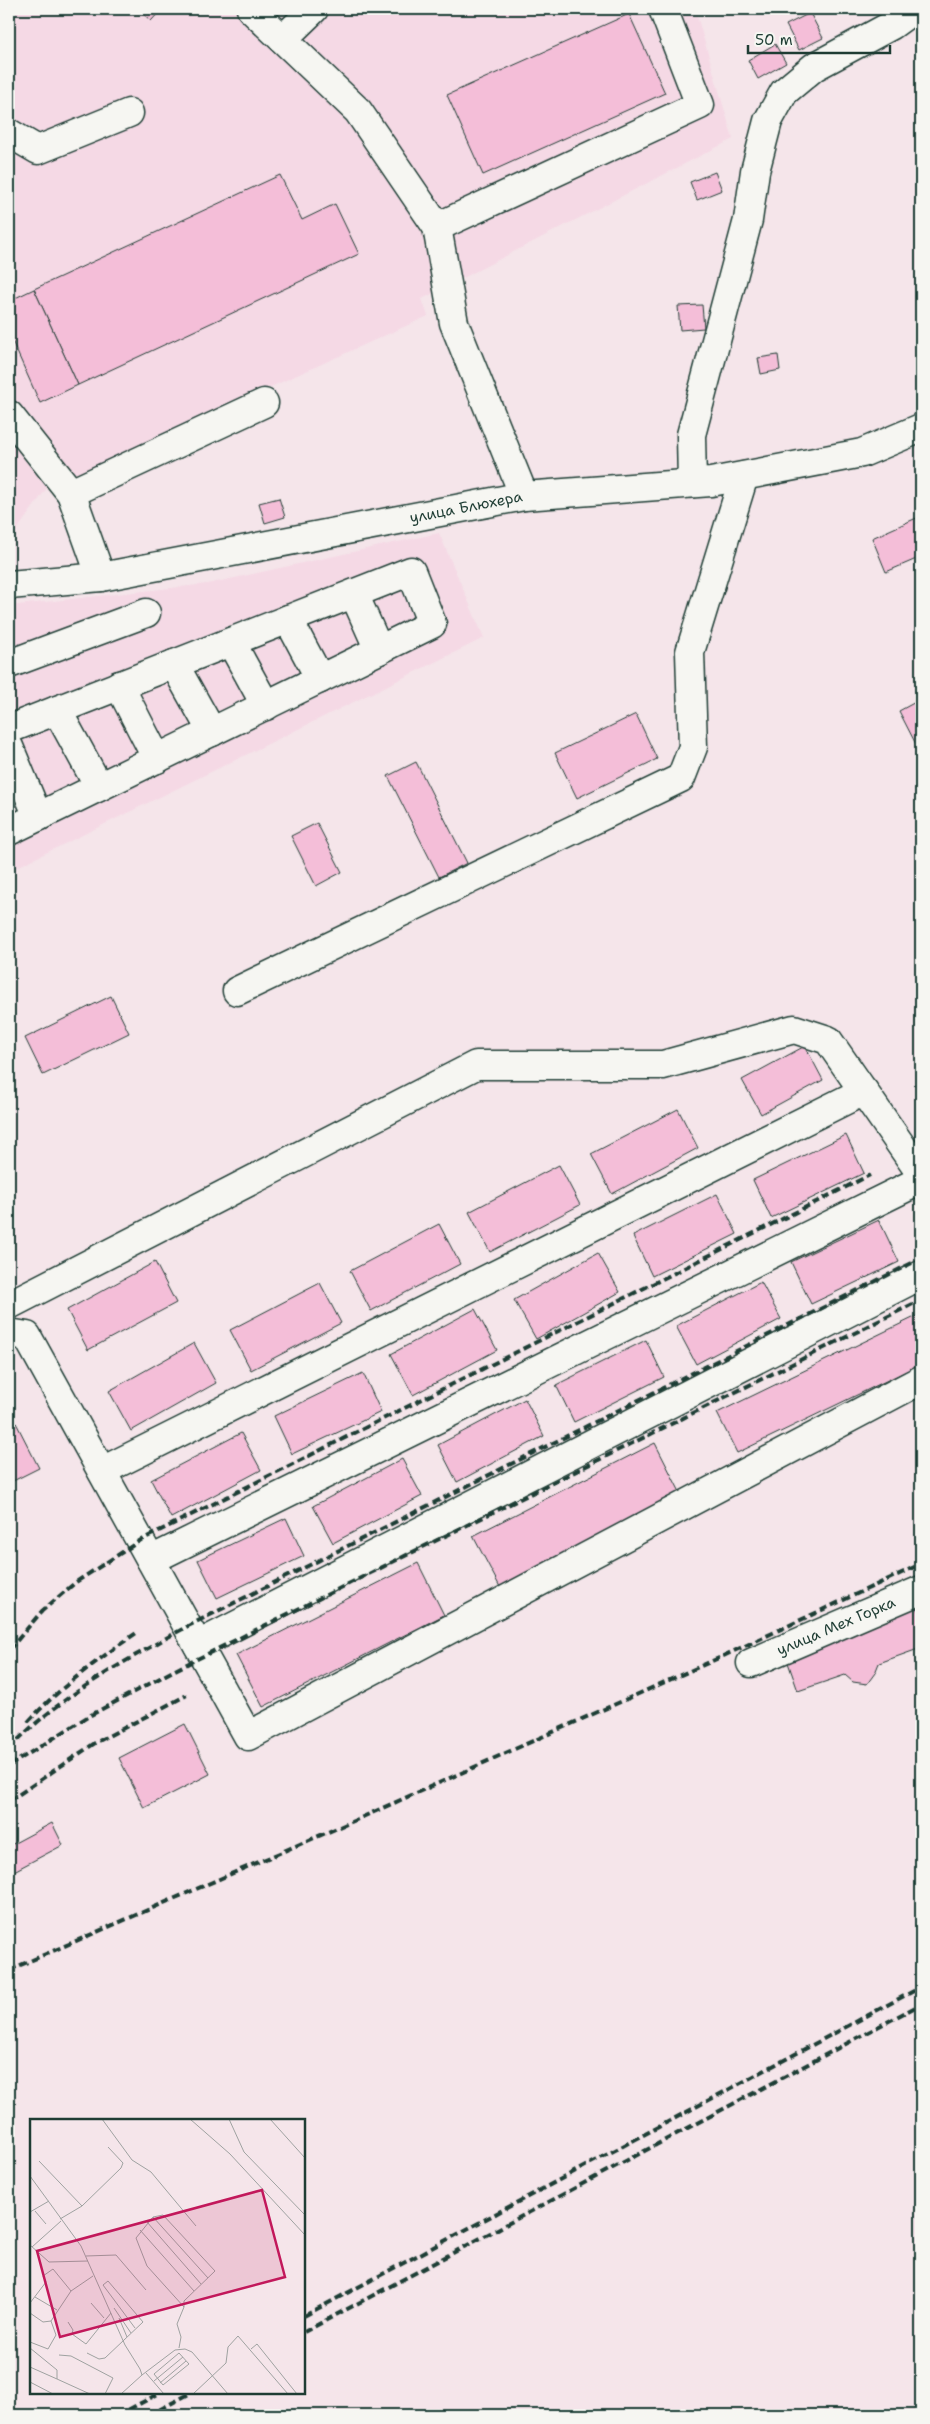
<svg xmlns="http://www.w3.org/2000/svg" width="930" height="2424" viewBox="0 0 930 2424" font-family="'Shantell Sans',sans-serif">
  <style>
    .built { fill: #f5d9e5 }
    .building { fill: #f4bed8; stroke: #1f3d34 }
    .lines { fill: none; stroke-linecap: round; stroke-linejoin: round }
    .minor-casing { stroke: #1f3d34; stroke-width: 31 }
    .minor { stroke: #f6f6f2; stroke-width: 28 }
    .rail { stroke: #1f3d34; stroke-width: 4; stroke-dasharray: 8 4; stroke-linecap: butt }
    .labels { text-anchor: middle; stroke-width: 4; stroke-linejoin: round; paint-order: stroke }
    .street-label { font-size: 15px; fill: #1f3d34; stroke: #f6f6f2 }
    .inset-road { fill: none; stroke: #9fa2a1; stroke-width: 1 }
    .view { fill: #c2185b; fill-opacity: 0.15; stroke: #c2185b; stroke-width: 2.5 }
    .inset-edge { fill: none; stroke: #1f3d34; stroke-width: 2.5 }
  </style>
  <rect width="100%" height="100%" fill="#f5e5ea"/>
  <filter id="ink" filterUnits="userSpaceOnUse"><feTurbulence type="fractalNoise" baseFrequency=".02" numOctaves="2"/><feDisplacementMap in="SourceGraphic" scale="10" xChannelSelector="R" yChannelSelector="G"/><feConvolveMatrix kernelMatrix="1 2 1 2 8 2 1 2 1" color-interpolation-filters="sRGB"/></filter>
  <g filter="url(#ink)">
    <!-- built -->
    <g class="built">
      <polygon points="9,9 695,9 733,139 422,299 428,316 47,488 9,541"/>
      <polygon points="439,533 484,638 9,871 9,606 207,584"/>
    </g>
    <!-- building -->
    <g class="building">
      <polygon points="138,9 162,9 151,21"/>
      <polygon points="810,13 823,38 799,50 786,25"/>
      <polygon points="629,14 665,93 483,175 447,95"/>
      <polygon points="775,44 786,63 758,79 748,60"/>
      <polygon points="715,172 722,190 697,200 690,182"/>
      <polygon points="280,175 302,220 335,204 359,254 78,385 34,289"/>
      <polygon points="34,289 78,385 40,403 9,334 9,301"/>
      <polygon points="702,305 704,328 680,330 678,306"/>
      <polygon points="778,355 780,370 761,374 758,358"/>
      <polygon points="279,498 285,517 265,523 259,503"/>
      <polygon points="921,516 921,557 886,572 872,538"/>
      <polygon points="921,699 921,754 899,711"/>
      <polygon points="636,714 657,759 577,798 555,753"/>
      <polygon points="416,762 467,863 439,877 388,776"/>
      <polygon points="317,823 342,872 316,886 291,836"/>
      <polygon points="111,996 129,1033 43,1075 25,1038"/>
      <polygon points="805,1046 823,1080 761,1114 742,1080"/>
      <polygon points="678,1109 698,1148 612,1194 591,1154"/>
      <polygon points="846,1135 864,1173 771,1218 753,1180"/>
      <polygon points="559,1165 580,1205 490,1252 469,1212"/>
      <polygon points="717,1194 737,1234 652,1276 633,1236"/>
      <polygon points="879,1220 899,1262 811,1304 791,1262"/>
      <polygon points="439,1224 460,1264 371,1311 350,1271"/>
      <polygon points="598,1253 620,1292 536,1339 514,1300"/>
      <polygon points="155,1262 176,1303 88,1350 67,1310"/>
      <polygon points="761,1282 781,1319 696,1364 676,1326"/>
      <polygon points="320,1283 341,1323 251,1370 230,1330"/>
      <polygon points="475,1309 497,1350 413,1395 391,1354"/>
      <polygon points="921,1314 921,1364 737,1453 717,1413"/>
      <polygon points="646,1340 664,1377 574,1422 556,1385"/>
      <polygon points="194,1343 216,1383 131,1431 109,1391"/>
      <polygon points="363,1373 381,1412 292,1454 274,1416"/>
      <polygon points="525,1399 544,1436 457,1482 438,1445"/>
      <polygon points="9,1409 39,1468 9,1483"/>
      <polygon points="241,1433 261,1470 171,1518 151,1480"/>
      <polygon points="655,1443 681,1494 500,1587 473,1536"/>
      <polygon points="402,1459 422,1496 333,1543 313,1506"/>
      <polygon points="286,1518 304,1556 217,1598 198,1560"/>
      <polygon points="418,1563 444,1615 263,1707 236,1655"/>
      <polygon points="918,1607 921,1617 921,1648 879,1663 875,1673 867,1684 853,1682 845,1675 798,1691 785,1654"/>
      <polygon points="185,1724 210,1774 144,1808 119,1758"/>
      <polygon points="52,1823 63,1845 14,1871 9,1861 9,1846"/>
    </g>
    <g class="lines">
      <defs>
        <g id="minor">
          <polyline points="251,9 358,111 437,227 454,323 524,496"/>
          <polyline points="283,39 314,9"/>
          <polyline points="9,133 38,150 129,113"/>
          <polyline points="437,227 700,105 663,9"/>
          <polyline points="9,415 71,493 101,577"/>
          <polyline points="692,483 691,435 748,220 755,171 768,121 784,92 814,67 892,25 914,9"/>
          <polyline points="71,493 264,403"/>
          <polyline points="9,585 101,577 524,496 711,482 862,453 921,428"/>
          <polyline points="354,594 379,650"/>
          <polyline points="288,619 320,679"/>
          <polyline points="231,642 266,706"/>
          <polyline points="9,664 146,613"/>
          <polyline points="174,664 212,732"/>
          <polyline points="119,685 157,759"/>
          <polyline points="57,710 99,787"/>
          <polyline points="9,729 411,571 432,624 9,831"/>
          <polyline points="9,747 38,817"/>
          <polyline points="237,991 681,778 693,747 690,652 744,476"/>
          <polyline points="9,1305 476,1065 663,1065 794,1029 828,1040 921,1174"/>
          <polyline points="9,1333 27,1336 248,1736 921,1380"/>
          <polyline points="102,1471 864,1091"/>
          <polyline points="151,1560 921,1180"/>
          <polyline points="198,1645 921,1275"/>
          <polyline points="751,1663 921,1590"/>
        </g>
      </defs>
      <!-- minor casing -->
      <use href="#minor" class="minor-casing"/>
      <!-- minor -->
      <use href="#minor" class="minor"/>
      <!-- rail -->
      <g class="rail">
        <polyline points="9,1650 42,1611 76,1582 141,1540 870,1175"/>
        <path d="M28,1722C62,1685 98,1660 139,1631"/>
        <path d="M9,1749C59,1696 125,1661 188,1626L914,1262"/>
        <polyline points="9,1766 89,1716 175,1670 921,1300"/>
        <polyline points="9,1801 95,1743 187,1695"/>
        <polyline points="9,1970 358,1819 721,1657 921,1564"/>
        <polyline points="304,2316 921,1987"/>
        <polyline points="304,2332 921,2004"/>
        <polyline points="118,2415 160,2393"/>
        <polyline points="149,2415 191,2393"/>
      </g>
    </g>
  </g>
  <g class="labels">
    <!-- street labels -->
    <g class="street-label">
      <text transform="translate(466 507) rotate(-11)" y="5">улица Блюхера</text>
      <text transform="translate(836 1626) rotate(-23)" y="5">улица Мех Горка</text>
    </g>
  </g>
  <!-- overview -->
  <g transform="translate(30 2119)">
    <rect width="275" height="275" fill="#f5e5ea"/>
    <path class="inset-road" d="M72,0L102,41L121,53L166,107M160,0L200,35L275,116M199,0L214,33L275,96M240,0L275,39M9,42L52,87M0,57L51,127L95,226L110,250L112,256L91,275M5,92L16,105M0,93L19,82M123,98L178,159M30,100L52,87L91,49L93,44L78,28M117,103L171,165M110,111L164,172M0,126L19,143L58,142M2,128L31,102M56,137L86,136L116,171M5,178L27,191M0,184L16,163L13,157L23,150L41,172M61,184L74,199M84,189L101,214M0,194L13,203L21,202L41,172L63,157M89,199L97,218M38,203L43,211L42,215L56,225L81,194M0,223L18,230L26,216L21,202M0,229L27,251V260L0,248M149,229L151,218L147,205L154,188V182L185,152L133,96L123,98L106,119L117,147L154,188M221,230L227,225L267,275M57,234L69,240L75,239L113,203L78,162L73,166L105,209M149,234L159,245L133,266L124,255ZM29,236L41,237L83,259L75,275M116,254L134,275M112,256L145,231L155,230L162,233L198,275M27,260L60,275M124,262L153,238M0,263L23,275M130,264L156,242M163,275L196,244L198,228L208,217L258,275"/>
    <path class="view" d="M232,71L255,158L30,218L7,132Z"/>
    <rect width="275" height="275" class="inset-edge"/>
  </g>
  <!-- margin -->
  <rect width="930" height="2424" fill="none" stroke="#f6f6f2" stroke-width="30"/>
  <rect x="15" y="15" width="900" height="2394" fill="none" stroke="#1f3d34" stroke-width="2" filter="url(#ink)"/>
  <!-- scale -->
  <path d="M748 45v8h142v-8" fill="none" stroke="#1f3d34" stroke-width="2.5"/>
  <text x="755" y="45" font-size="15" fill="#1f3d34" stroke="#f6f6f2" stroke-width="4" paint-order="stroke">50 m</text>
</svg>
